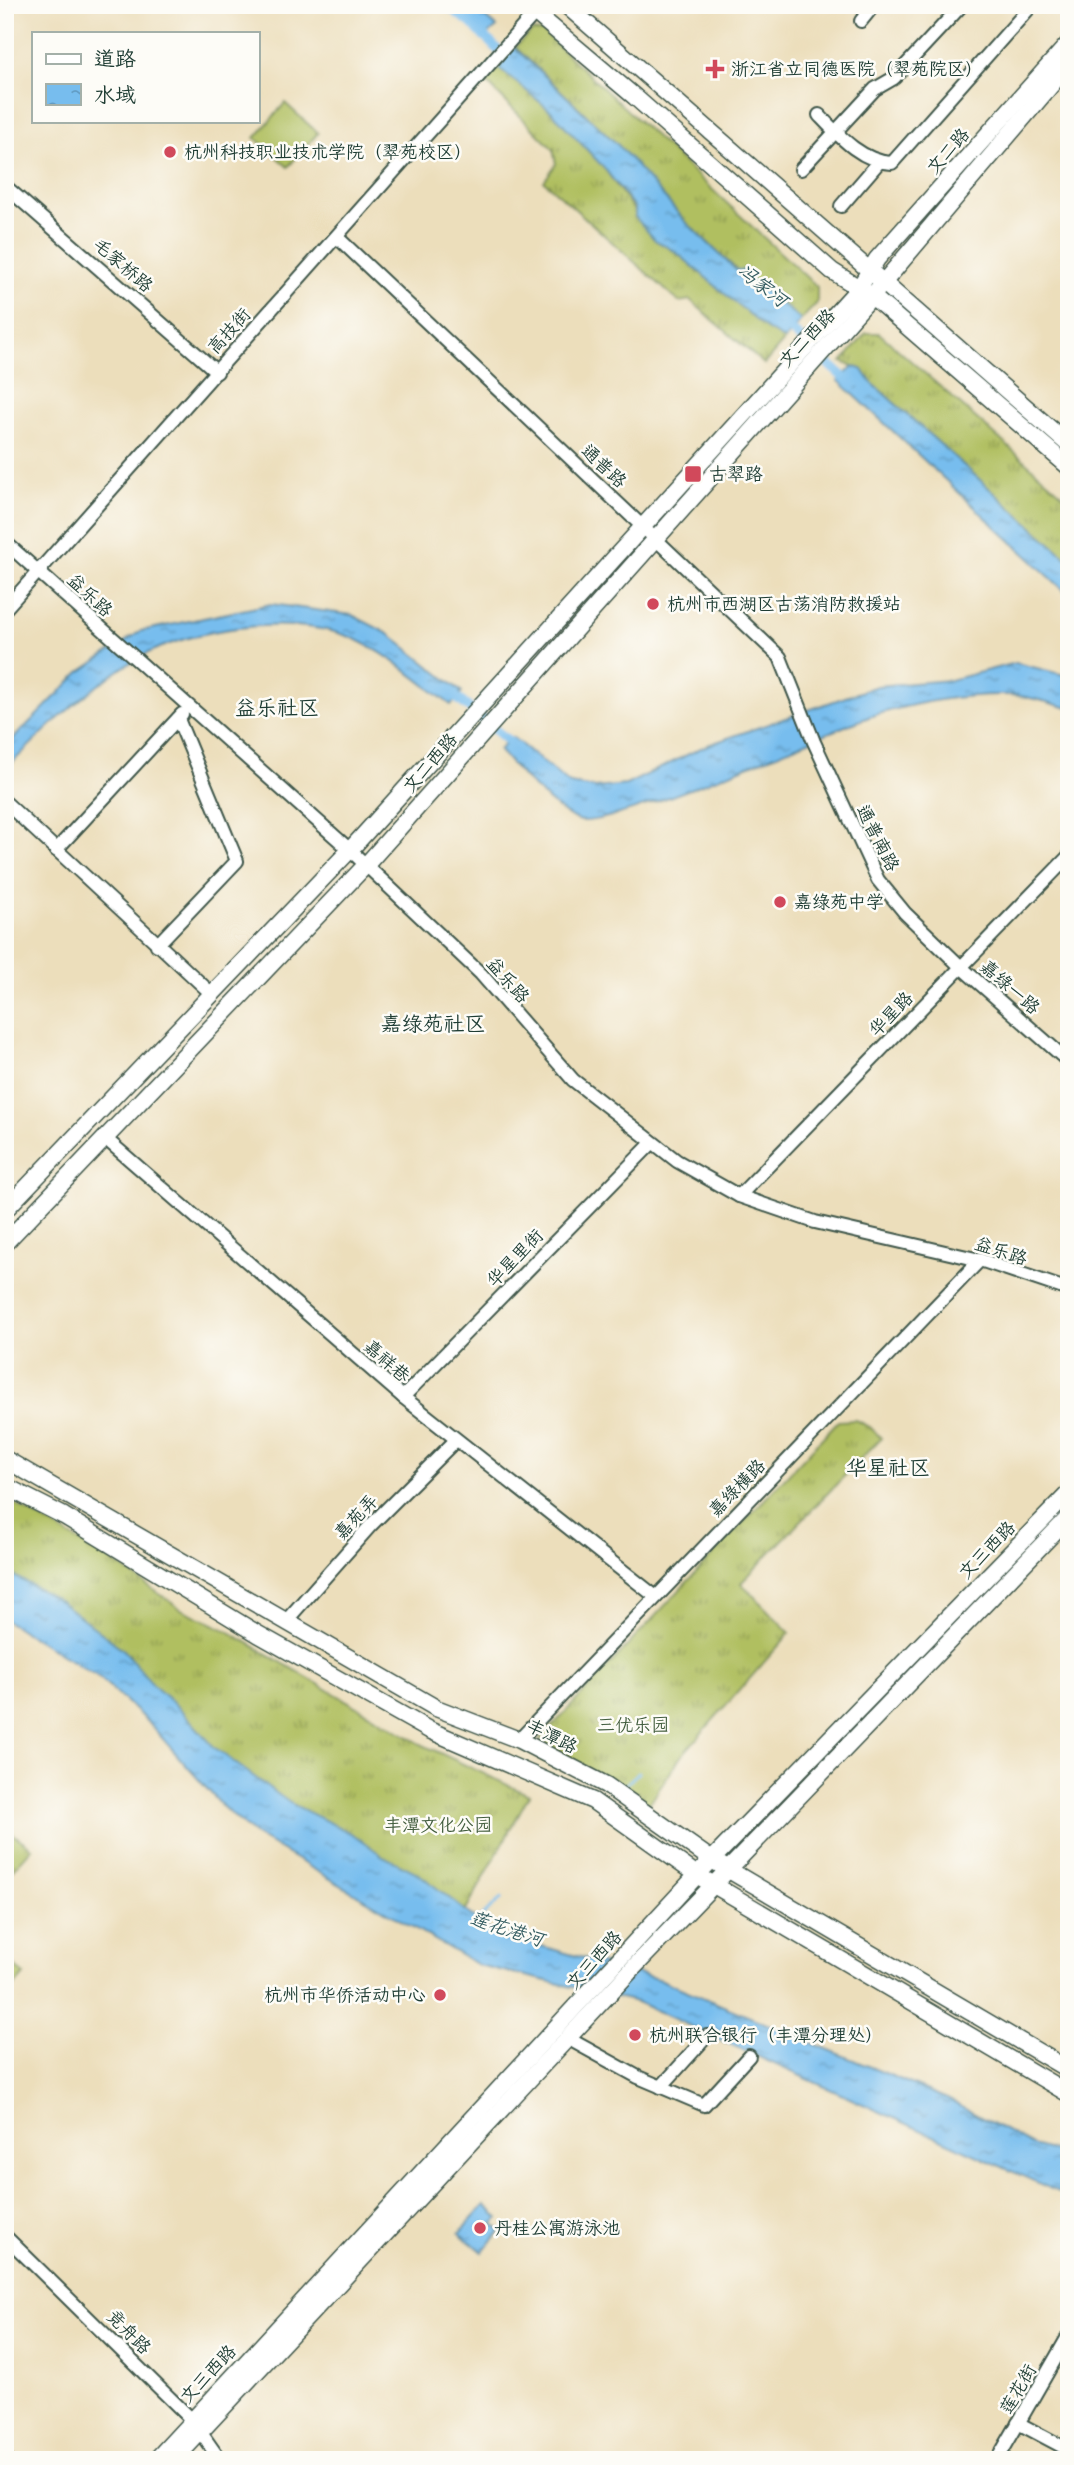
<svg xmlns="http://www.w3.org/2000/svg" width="1074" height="2465" viewBox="0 0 1074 2465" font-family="Mali,'LXGW WenKai TC',sans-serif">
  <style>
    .grass { fill: url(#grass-tufts); stroke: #687e4a; stroke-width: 2 }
    .pitch { fill: #b0bf61; stroke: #687e4a; stroke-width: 2 }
    .water { fill: url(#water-ripples); stroke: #4b7d91; stroke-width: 2 }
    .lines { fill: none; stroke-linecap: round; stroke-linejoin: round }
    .stream { stroke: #77bdee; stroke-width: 2.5 }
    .canal { stroke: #77bdee; stroke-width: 10 }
    .minor-casing { stroke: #3e5548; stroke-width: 16 }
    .major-casing { stroke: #3e5548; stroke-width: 19 }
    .minor { stroke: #fff; stroke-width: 12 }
    .major { stroke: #fff; stroke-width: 16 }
    .poi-dot { fill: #d1495b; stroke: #fdfcf7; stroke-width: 2.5 }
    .labels { text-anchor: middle; stroke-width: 5; stroke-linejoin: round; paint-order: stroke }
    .poi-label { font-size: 18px; fill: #1f3d34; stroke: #fdfcf7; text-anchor: start }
    .street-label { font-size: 18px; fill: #1f3d34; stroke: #fdfcf7 }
    .park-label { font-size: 18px; fill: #435e3f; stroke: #fdfcf7 }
    .water-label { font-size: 19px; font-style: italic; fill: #355d62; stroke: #fdfcf7 }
    .quarter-label { font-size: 21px; fill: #1f3d34; stroke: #fdfcf7 }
  </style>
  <defs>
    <pattern id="grass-tufts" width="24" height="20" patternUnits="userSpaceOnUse" patternTransform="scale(1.75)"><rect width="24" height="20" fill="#b0bf61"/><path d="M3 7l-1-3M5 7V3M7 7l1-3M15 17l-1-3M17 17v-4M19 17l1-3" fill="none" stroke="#8f9c51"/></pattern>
    <pattern id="water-ripples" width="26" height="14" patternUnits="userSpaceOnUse" patternTransform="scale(1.75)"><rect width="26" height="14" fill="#77bdee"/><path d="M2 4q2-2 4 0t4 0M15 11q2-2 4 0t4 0" fill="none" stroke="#619bc2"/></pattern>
  </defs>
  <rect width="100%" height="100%" fill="#fdfcf7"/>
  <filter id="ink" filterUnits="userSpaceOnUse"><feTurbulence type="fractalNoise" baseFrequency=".0143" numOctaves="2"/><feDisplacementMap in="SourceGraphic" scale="14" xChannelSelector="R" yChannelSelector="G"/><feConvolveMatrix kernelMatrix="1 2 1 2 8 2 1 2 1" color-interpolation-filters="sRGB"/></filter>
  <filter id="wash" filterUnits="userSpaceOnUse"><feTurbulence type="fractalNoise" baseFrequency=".00686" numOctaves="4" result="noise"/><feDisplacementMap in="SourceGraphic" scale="28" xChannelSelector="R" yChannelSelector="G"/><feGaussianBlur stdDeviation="1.57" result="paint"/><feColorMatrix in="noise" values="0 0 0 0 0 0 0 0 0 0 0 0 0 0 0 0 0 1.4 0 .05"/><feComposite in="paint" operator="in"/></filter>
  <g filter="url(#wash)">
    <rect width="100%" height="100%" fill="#ecdebb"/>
    <!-- grass -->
    <g class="grass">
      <polygon points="532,31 543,32 817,287 817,303 801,320 751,279 746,271 737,270 686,222 619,146 515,47"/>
      <polygon points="499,68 551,111 604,168 655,240 676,252 765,328 785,340 764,364 690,300 679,302 544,181 556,164 553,149 485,81"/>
      <polygon points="866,333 879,333 1069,500 1069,560 871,382 863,370 842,362"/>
      <polygon points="856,1420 870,1427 881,1438 741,1583 790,1633 682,1755 647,1807 540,1739 838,1421"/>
      <polygon points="7,1499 114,1562 181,1609 226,1630 421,1744 529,1795 463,1916 272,1803 5,1586"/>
      <polygon points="5,1828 32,1848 5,1878"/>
    </g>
    <!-- pitch -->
    <g class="pitch">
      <polygon points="285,103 318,133 288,167 255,138"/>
      <polygon points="5,1957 24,1975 5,1997"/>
    </g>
    <!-- water -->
    <g class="water">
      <polygon points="446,5 471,5 497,27 485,37"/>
      <polygon points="514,47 619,146 686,222 736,270 745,270 751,279 801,320 785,340 765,328 676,252 655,240 635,217 635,208 604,168 551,111 499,68"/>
      <polygon points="853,366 863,370 871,382 1069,560 1069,595 839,381"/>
      <path d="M271,604L352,615L389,634L462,692L451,705C420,682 386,651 350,637C287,613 182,628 125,666C81,695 43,732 5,770V747L80,672L141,631Z"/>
      <path d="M1016,663L1069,676V708C1049,703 1027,695 1007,695C965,694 920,702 881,713C832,727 608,832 578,820C554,811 515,769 499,750L512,737L570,784L595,788L626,785L705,746L877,686L950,680Z"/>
      <polygon points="5,1571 60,1601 125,1651 153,1685 183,1712 214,1747 238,1765 290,1803 353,1834 383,1856 418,1873 492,1932 661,1980 947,2099 1032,2145 1069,2155 1069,2197 637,2002 478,1965 255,1835 223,1807 149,1723 100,1678 5,1620"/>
      <polygon points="485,2205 499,2218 493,2224 501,2231 482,2252 459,2233"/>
    </g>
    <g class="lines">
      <!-- stream -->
      <g class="stream">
        <polyline points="622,1788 639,1772"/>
        <polyline points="476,1922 502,1898"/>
      </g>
      <!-- canal -->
      <g class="canal">
        <polyline points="446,5 471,23 515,67"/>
        <polyline points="783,323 852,385"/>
        <polyline points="446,689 517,748"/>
      </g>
    </g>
  </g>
  <g filter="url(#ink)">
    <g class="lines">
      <defs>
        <g id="minor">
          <polyline points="861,21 874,5"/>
          <path d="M819,115C839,136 862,162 892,163L1032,5"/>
          <polyline points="801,169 875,89 894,78 962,5"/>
          <polyline points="5,186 217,372"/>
          <polyline points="841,206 879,162"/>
          <polyline points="337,237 780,657 814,742 878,880 905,913 961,967 1069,1062"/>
          <polyline points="5,542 350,850 481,974 573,1080 677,1161 739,1196 815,1222 980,1260 1069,1290"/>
          <polyline points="5,609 542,5"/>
          <polyline points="5,802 213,995"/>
          <polyline points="56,850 182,714"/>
          <polyline points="157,945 237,861 178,719"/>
          <polyline points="106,1139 403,1397 656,1597"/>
          <polyline points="739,1196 1069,856"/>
          <polyline points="403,1397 652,1143"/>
          <polyline points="286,1621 371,1525 456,1440"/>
          <polyline points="519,1740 980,1260"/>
          <polyline points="569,2039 638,2077 704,2105 749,2056"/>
          <polyline points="661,2087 707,2036"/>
          <polyline points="5,2236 192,2420 220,2460"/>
          <polyline points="1018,2423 1069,2450"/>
          <polyline points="5,2457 8,2460"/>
          <polyline points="997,2460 1069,2335"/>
        </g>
        <g id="major">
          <polyline points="526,5 635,97 832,271 872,296 1069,467"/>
          <polyline points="566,5 1069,445"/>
          <polyline points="5,1210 350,850 859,288 877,259 1069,43"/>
          <polyline points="5,1243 366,865 872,296 1069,64"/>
          <polyline points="5,1459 436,1708 519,1740 606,1785 712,1860 1069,2070"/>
          <polyline points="5,1486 64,1516 258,1634 429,1730 593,1801 697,1875 1069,2094"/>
          <polyline points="156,2460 697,1875 1069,1493"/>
          <polyline points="174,2460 635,1966 1069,1517"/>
        </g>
      </defs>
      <!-- minor casing -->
      <use href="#minor" class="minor-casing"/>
      <!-- major casing -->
      <use href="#major" class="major-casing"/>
      <!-- minor -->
      <use href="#minor" class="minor"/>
      <!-- major -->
      <use href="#major" class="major"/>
    </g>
  </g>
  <!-- markers -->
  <g class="poi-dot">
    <path d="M711.5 58.5h7v7h7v7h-7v7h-7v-7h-7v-7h7z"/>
    <circle cx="170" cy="152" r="7"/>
    <rect x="684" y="465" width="18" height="18" rx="3.5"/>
    <circle cx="653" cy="604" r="7"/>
    <circle cx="780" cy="902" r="7"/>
    <circle cx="440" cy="1995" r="7"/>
    <circle cx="635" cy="2035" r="7"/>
    <circle cx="480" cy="2228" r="7"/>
  </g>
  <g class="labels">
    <!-- poi labels -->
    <g class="poi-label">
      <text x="731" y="75">浙江省立同德医院（翠苑院区）</text>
      <text x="184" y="158">杭州科技职业技术学院（翠苑校区）</text>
      <text x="709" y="480">古翠路</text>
      <text x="667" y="610">杭州市西湖区古荡消防救援站</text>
      <text x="794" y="908">嘉绿苑中学</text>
      <text x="426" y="2001" text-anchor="end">杭州市华侨活动中心</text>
      <text x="649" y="2041">杭州联合银行（丰潭分理处）</text>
      <text x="494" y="2234">丹桂公寓游泳池</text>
    </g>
    <!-- street labels -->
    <g class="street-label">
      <text transform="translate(948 151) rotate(-49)" y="6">文二路</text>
      <text transform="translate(123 265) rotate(41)" y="6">毛家桥路</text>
      <text transform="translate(229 331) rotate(-48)" y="6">高技街</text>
      <text transform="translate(807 338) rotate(-47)" y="6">文二西路</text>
      <text transform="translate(604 466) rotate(43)" y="6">通普路</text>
      <text transform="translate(90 595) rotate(43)" y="6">益乐路</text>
      <text transform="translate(430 763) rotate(-49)" y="6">文二西路</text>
      <text transform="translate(878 838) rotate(63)" y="6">通普南路</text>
      <text transform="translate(508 980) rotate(49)" y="6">益乐路</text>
      <text transform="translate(1010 987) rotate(41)" y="6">嘉绿一路</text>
      <text transform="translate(891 1014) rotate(-46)" y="6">华星路</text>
      <text transform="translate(1001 1251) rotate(18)" y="6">益乐路</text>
      <text transform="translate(515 1258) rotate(-46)" y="6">华星里街</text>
      <text transform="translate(387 1361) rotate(41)" y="6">嘉祥巷</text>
      <text transform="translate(737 1488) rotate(-46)" y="6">嘉绿横路</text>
      <text transform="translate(356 1517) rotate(-47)" y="6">嘉苑弄</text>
      <text transform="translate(987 1550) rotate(-46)" y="6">文三西路</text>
      <text transform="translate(552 1736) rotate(27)" y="6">丰潭路</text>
      <text transform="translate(594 1960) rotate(-48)" y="6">文三西路</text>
      <text transform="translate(129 2332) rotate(45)" y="6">竞舟路</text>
      <text transform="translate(208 2374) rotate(-47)" y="6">文三西路</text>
      <text transform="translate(1018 2389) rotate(-60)" y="6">莲花街</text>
    </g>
    <!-- park labels -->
    <g class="park-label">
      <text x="633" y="1731">三优乐园</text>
      <text x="438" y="1831">丰潭文化公园</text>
    </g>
    <!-- water labels -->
    <g class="water-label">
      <text transform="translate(763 285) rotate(38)" y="7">冯家河</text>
      <text transform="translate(507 1928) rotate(18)" y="7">莲花港河</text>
    </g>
    <!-- quarter labels -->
    <g class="quarter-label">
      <text x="277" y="715">益乐社区</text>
      <text x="433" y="1031">嘉绿苑社区</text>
      <text x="888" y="1475">华星社区</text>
    </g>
  </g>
  <!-- margin -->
  <rect width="1074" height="2465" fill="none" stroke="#fdfcf7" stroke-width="28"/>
  <!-- legend -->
  <rect x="32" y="32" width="228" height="91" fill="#fdfcf7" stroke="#a4b0a9" stroke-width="2"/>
  <rect x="46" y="54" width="35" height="10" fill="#ffffff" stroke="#a4b0a9" stroke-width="2"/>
  <text x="94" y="66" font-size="21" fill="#1f3d34">道路</text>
  <rect x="46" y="84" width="35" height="21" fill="url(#water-ripples)" stroke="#a4b0a9" stroke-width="2"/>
  <text x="94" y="102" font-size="21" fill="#1f3d34">水域</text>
</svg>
